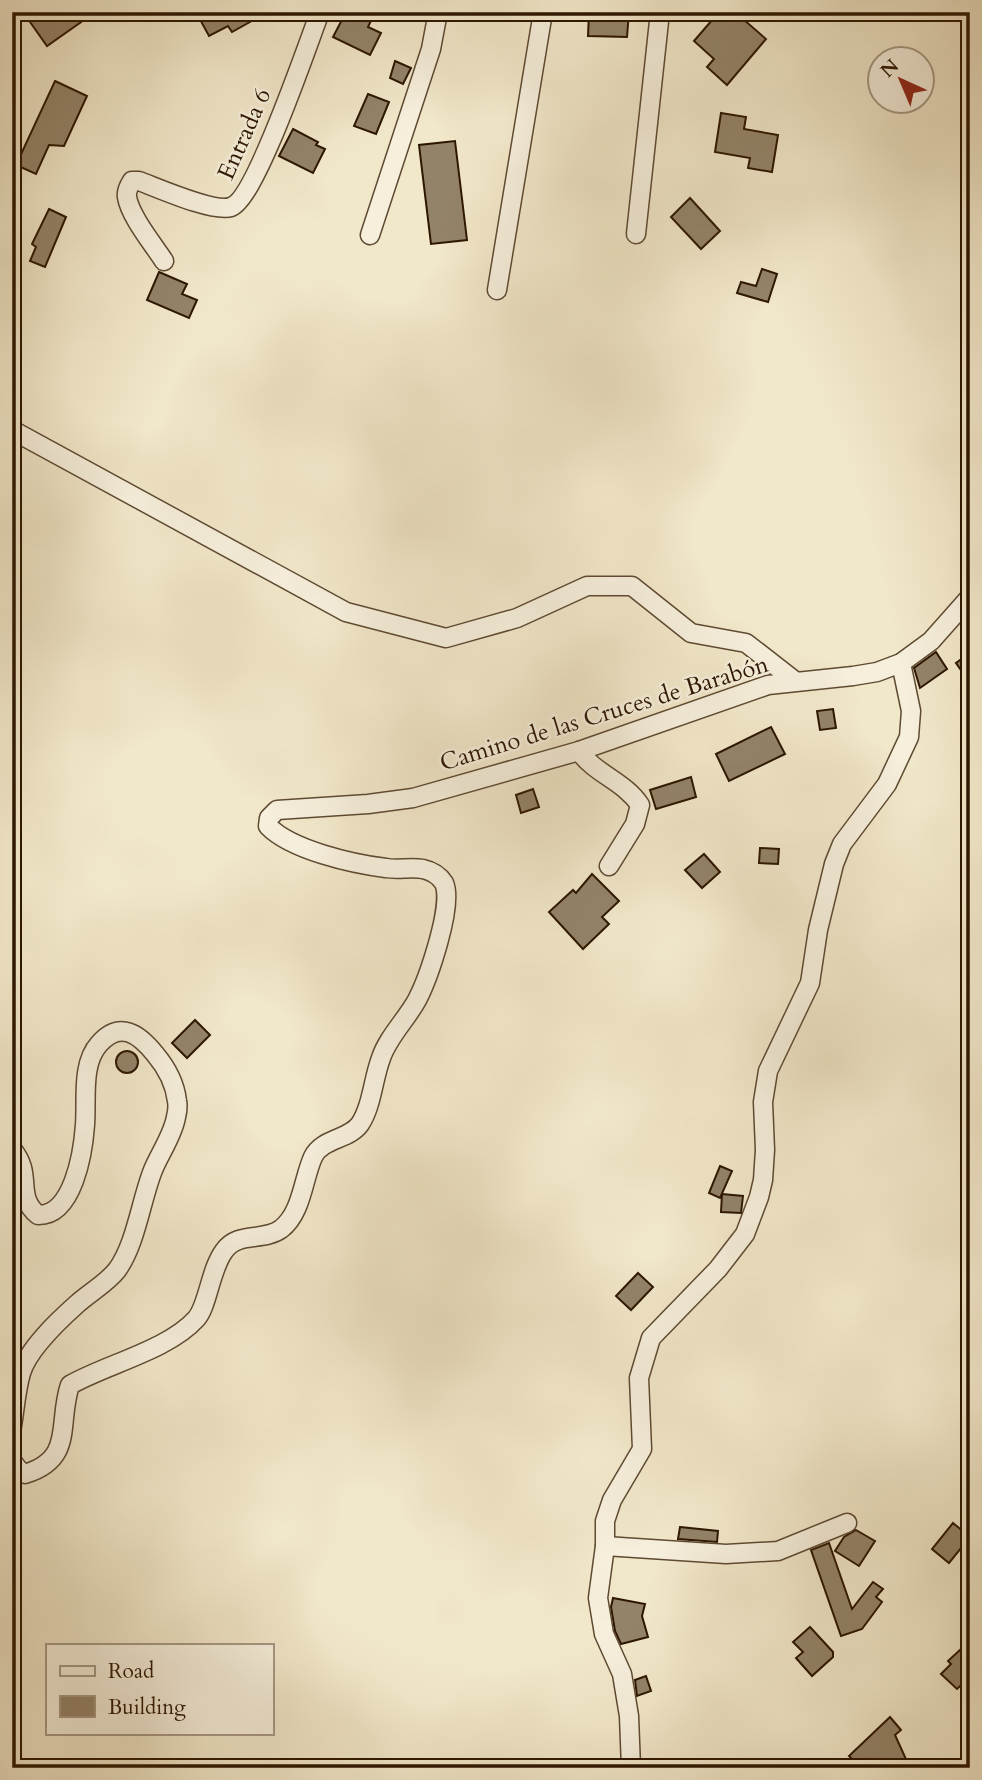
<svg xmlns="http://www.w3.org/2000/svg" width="982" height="1780" viewBox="0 0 982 1780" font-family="Cardo,serif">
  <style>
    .building { fill: #938369; stroke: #2d1600; stroke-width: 2 }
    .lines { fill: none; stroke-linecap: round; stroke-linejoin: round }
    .minor-casing { stroke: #5e4a32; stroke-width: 21 }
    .minor { stroke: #f6efdc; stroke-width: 18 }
    .labels { text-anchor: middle; stroke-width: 5; stroke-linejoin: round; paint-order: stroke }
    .street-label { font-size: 24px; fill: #2d1600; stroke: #f6efdc }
  </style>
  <rect width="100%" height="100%" fill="#f1e7c9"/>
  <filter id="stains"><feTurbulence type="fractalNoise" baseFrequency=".00286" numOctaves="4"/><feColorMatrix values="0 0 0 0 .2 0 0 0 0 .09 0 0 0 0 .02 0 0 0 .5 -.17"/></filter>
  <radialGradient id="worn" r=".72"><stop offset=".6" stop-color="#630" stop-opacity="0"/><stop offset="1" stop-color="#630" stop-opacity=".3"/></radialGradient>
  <!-- building -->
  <g class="building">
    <polygon points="23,12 79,12 84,20 47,46"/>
    <polygon points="196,12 244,12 250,22 232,32 228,26 209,36"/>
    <polygon points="346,12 375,12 368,27 381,33 370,55 333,37"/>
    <polygon points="589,12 629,12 627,37 588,36"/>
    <polygon points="719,12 735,12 766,39 727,85 707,67 714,59 694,41"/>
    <polygon points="395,61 411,68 403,84 390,78"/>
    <polygon points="55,81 87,96 64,146 49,145 36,174 16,165"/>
    <polygon points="368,94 389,102 376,134 354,126"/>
    <polygon points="721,113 746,117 744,129 778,135 772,172 748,168 750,158 715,152"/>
    <polygon points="293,129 318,142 316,145 325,149 313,173 279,156"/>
    <polygon points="455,141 467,240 431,244 419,145"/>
    <polygon points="690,198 720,231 701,249 671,217"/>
    <polygon points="49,209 66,217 45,267 30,261 36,247 32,244"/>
    <polygon points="762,269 777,274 768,302 737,293 741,282 756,286"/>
    <polygon points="159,272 187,284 182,294 197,300 189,318 147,300"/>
    <polygon points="936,652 947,669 920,688 914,668"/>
    <polygon points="970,653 970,683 956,663"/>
    <polygon points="833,709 836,728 820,730 817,711"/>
    <polygon points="771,727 785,754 729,781 716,754"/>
    <polygon points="691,777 696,797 656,809 650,790"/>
    <polygon points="533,789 539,807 521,813 516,795"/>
    <polygon points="760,848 779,849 778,864 759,863"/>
    <polygon points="704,854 720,872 702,888 685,870"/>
    <polygon points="592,874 619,901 602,917 609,924 583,949 549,912 573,890 576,893"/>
    <polygon points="195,1020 210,1035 187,1058 172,1043"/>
    <circle cx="127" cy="1062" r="11"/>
    <polygon points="720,1166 732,1171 720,1198 709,1193"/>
    <polygon points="722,1194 743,1196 741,1213 721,1212"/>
    <polygon points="638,1273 653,1287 631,1310 616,1296"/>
    <polygon points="953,1523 970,1537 949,1563 932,1549"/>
    <polygon points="680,1527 718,1531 717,1542 678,1539"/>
    <polygon points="856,1530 875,1541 859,1566 835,1551 844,1537"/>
    <polygon points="829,1543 852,1609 873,1582 883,1589 876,1597 882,1602 862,1629 841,1636 811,1550"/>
    <polygon points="613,1598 645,1604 642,1616 648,1637 621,1644 615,1631 611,1607"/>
    <polygon points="810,1627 833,1652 833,1657 812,1676 796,1658 803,1652 793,1642"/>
    <polygon points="961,1649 970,1660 970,1677 957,1689 941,1674 951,1664 948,1661"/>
    <polygon points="646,1676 651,1691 637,1696 635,1680"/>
    <polygon points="890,1717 901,1730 895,1735 910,1768 861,1768 849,1756"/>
  </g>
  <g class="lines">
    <defs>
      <g id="minor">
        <polyline points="636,234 660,12"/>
        <polyline points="370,235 431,49 438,12"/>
        <path d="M164,261C153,244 130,216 127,197C126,191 129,186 132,181H139C158,188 214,213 231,207C256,198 308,43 320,12"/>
        <polyline points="497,290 543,12"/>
        <polyline points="12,430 346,612 446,638 517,618 587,586 632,586 691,633 746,643 795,681"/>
        <path d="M579,751C595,774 624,781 640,805L635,824L609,866"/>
        <path d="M12,1149C34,1175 14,1195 38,1215C73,1216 83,1153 85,1125C87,1099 81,1064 99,1044C120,1020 139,1034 155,1054C166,1067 175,1084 177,1101C178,1106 177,1113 176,1117C173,1135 160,1153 153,1170C141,1200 136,1244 117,1270C107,1283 89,1293 77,1304C58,1321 28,1349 21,1373C16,1390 15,1408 12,1426"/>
        <path d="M12,1461L18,1469L25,1474C75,1459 57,1423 70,1385C107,1364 168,1350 196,1319C208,1306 210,1270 224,1251C238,1231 263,1242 281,1229C302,1213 303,1179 313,1157C322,1138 349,1140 360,1124C372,1106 373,1079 381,1058C388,1037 406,1020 417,1000C428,979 454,905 444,883C439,875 432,871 423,869C411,867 398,870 386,868C353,864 291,850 268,826L269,818L277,810L368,804L413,798L579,751L768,685L853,676L877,672L901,663L931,641L970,597"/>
        <polyline points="605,1546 726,1554 778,1551 847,1523"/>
        <polyline points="631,1768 629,1716 622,1674 604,1634 598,1598 605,1546 605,1521 612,1500 642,1449 639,1378 651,1338 718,1269 745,1234 759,1197 763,1180 765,1150 763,1102 768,1071 810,983 818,930 834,864 842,844 887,784 909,737 911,711 901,663"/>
      </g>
    </defs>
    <!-- minor casing -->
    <use href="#minor" class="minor-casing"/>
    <!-- minor -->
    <use href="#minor" class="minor"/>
  </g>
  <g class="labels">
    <!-- street labels -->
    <g class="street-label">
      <text transform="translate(244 134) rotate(-66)" y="8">Entrada 6</text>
      <text transform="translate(604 713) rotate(-17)" y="8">Camino de las Cruces de Barabón</text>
    </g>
  </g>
  <!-- margin -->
  <rect width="982" height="1780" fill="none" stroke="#f1e7c9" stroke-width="42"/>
  <rect x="14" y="14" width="954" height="1752" fill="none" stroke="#2d1600" stroke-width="3.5"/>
  <rect x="21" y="21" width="940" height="1738" fill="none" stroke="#2d1600" stroke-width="2"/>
  <!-- legend -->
  <rect x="46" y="1644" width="228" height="91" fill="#f6efdc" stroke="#a69884" stroke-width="2"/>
  <rect x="60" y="1666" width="35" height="10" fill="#f6efdc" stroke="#a69884" stroke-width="2"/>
  <text x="108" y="1678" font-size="21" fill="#2d1600">Road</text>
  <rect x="60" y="1696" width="35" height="21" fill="#938369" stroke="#a69884" stroke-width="2"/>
  <text x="108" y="1714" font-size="21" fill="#2d1600">Building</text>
  <!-- north arrow -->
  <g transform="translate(901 80) rotate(316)"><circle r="33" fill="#f6efdc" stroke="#a69884" stroke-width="2"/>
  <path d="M0-5L12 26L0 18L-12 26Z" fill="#8f2418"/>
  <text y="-10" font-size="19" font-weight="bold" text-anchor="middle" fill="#2d1600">N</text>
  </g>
  <rect width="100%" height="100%" filter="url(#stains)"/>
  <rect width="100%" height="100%" fill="url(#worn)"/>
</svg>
